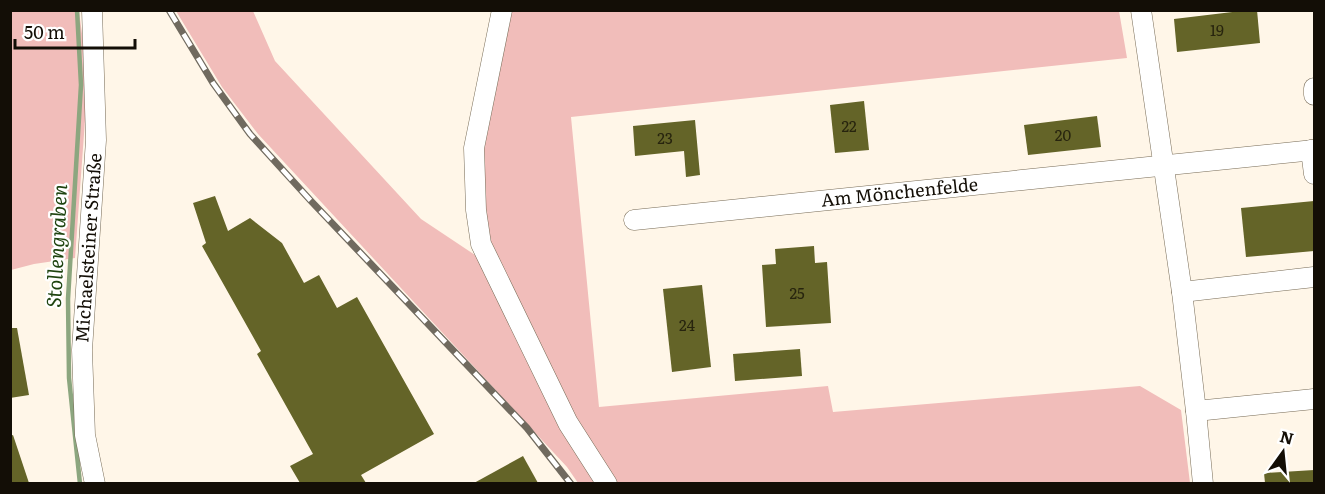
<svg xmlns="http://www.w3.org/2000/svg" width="1325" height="494" viewBox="0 0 1325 494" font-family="Literata,serif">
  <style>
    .green { fill: #f1bdba }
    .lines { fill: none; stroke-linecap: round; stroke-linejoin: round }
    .stream { stroke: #8ca67f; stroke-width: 4.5 }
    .building { fill: #646428 }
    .minor-casing { stroke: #776b56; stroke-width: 21 }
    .minor { stroke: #fff; stroke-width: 20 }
    .rail-casing { stroke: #706a5f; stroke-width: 7 }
    .rail { stroke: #fff; stroke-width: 4.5; stroke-dasharray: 14; stroke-linecap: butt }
    .labels { text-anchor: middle; stroke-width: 4.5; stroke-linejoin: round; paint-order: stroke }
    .number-label { font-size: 15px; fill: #27240e }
    .street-label { font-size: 18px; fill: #130e06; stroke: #fff }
    .water-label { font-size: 20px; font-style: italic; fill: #1f4410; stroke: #fff }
  </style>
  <rect width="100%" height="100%" fill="#fff6e8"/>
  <!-- green -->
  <g class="green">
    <polygon points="11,11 79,11 88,79 75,258 34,264 11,270"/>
    <polygon points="176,11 253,11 275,61 421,219 487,263 483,150 509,11 1119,11 1127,58 571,117 599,407 828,386 833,412 1140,386 1181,410 1190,483 578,483 567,467 258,134 222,87"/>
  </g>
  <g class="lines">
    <!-- stream -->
    <polyline class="stream" points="77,10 81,85 68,299 69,378 80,484"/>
  </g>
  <!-- building -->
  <g class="building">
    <polygon points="1249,10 1257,10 1260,43 1177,52 1174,19"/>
    <polygon points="864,101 869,150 835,153 830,105"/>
    <polygon points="1097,116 1101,147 1028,155 1024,125"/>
    <polygon points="695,120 700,175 686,177 684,151 635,156 633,126"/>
    <polygon points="215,196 228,231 250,218 282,243 304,283 319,275 337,308 357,297 434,434 361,475 366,483 300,483 290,466 313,454 257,354 261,351 202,246 206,243 193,203"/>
    <polygon points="1314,201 1314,251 1246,257 1241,208"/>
    <polygon points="814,246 815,263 827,262 831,323 766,327 762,265 776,264 775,249"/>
    <polygon points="702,285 711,367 672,372 663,289"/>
    <polygon points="10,328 17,328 29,395 10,398"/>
    <polygon points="800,349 802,376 735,381 733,354"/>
    <polygon points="13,435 29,483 10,483 10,436"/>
    <polygon points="523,456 538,483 474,483"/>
    <polygon points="1314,470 1314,483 1265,483 1264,473"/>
  </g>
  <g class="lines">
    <defs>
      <g id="minor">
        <polyline points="92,10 96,140 82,350 85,435 95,484"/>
        <polyline points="502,10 474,148 476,210 481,244 568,423 607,484"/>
        <polyline points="1141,10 1182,292 1196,411"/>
        <polyline points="1314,88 1314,95"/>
        <polyline points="1311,150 1314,174"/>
        <path id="s1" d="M634,220L1314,150"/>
        <polyline points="1182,292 1314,277"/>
        <polyline points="1203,484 1196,411 1314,399"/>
      </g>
    </defs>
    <!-- minor casing -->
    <use href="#minor" class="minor-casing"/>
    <!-- minor -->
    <use href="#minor" class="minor"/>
    <defs>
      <polyline id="rail" points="169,10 213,83 250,134 311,201 527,428 571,484"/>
    </defs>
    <!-- rail casing -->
    <use href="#rail" class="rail-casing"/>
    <!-- rail -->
    <use href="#rail" class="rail"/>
  </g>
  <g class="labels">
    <!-- number labels -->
    <g class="number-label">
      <text x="1217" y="36">19</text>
      <text x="849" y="132">22</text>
      <text x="1063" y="141">20</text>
      <text x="665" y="144">23</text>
      <text x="797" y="299">25</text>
      <text x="687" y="331">24</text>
    </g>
    <!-- street labels -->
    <g class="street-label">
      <text dy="6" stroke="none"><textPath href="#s1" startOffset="267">Am Mönchenfelde</textPath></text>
      <text transform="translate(89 248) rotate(-86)" y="6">Michaelsteiner Straße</text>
    </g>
    <!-- water labels -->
    <g class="water-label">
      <text transform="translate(57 246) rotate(-87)" y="7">Stollengraben</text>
    </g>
  </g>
  <!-- border -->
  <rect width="1325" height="494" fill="none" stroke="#130e06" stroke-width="24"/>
  <!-- north arrow -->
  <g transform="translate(1283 452) rotate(15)" stroke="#ffffff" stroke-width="4.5" paint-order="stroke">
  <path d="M0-4.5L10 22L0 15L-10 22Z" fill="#130e06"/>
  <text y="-9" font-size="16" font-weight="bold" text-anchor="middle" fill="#130e06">N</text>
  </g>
  <!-- scale -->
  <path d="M15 39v9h120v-9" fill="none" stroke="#130e06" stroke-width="3"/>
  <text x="24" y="39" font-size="18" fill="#130e06" stroke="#ffffff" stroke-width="4.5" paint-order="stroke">50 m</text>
</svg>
